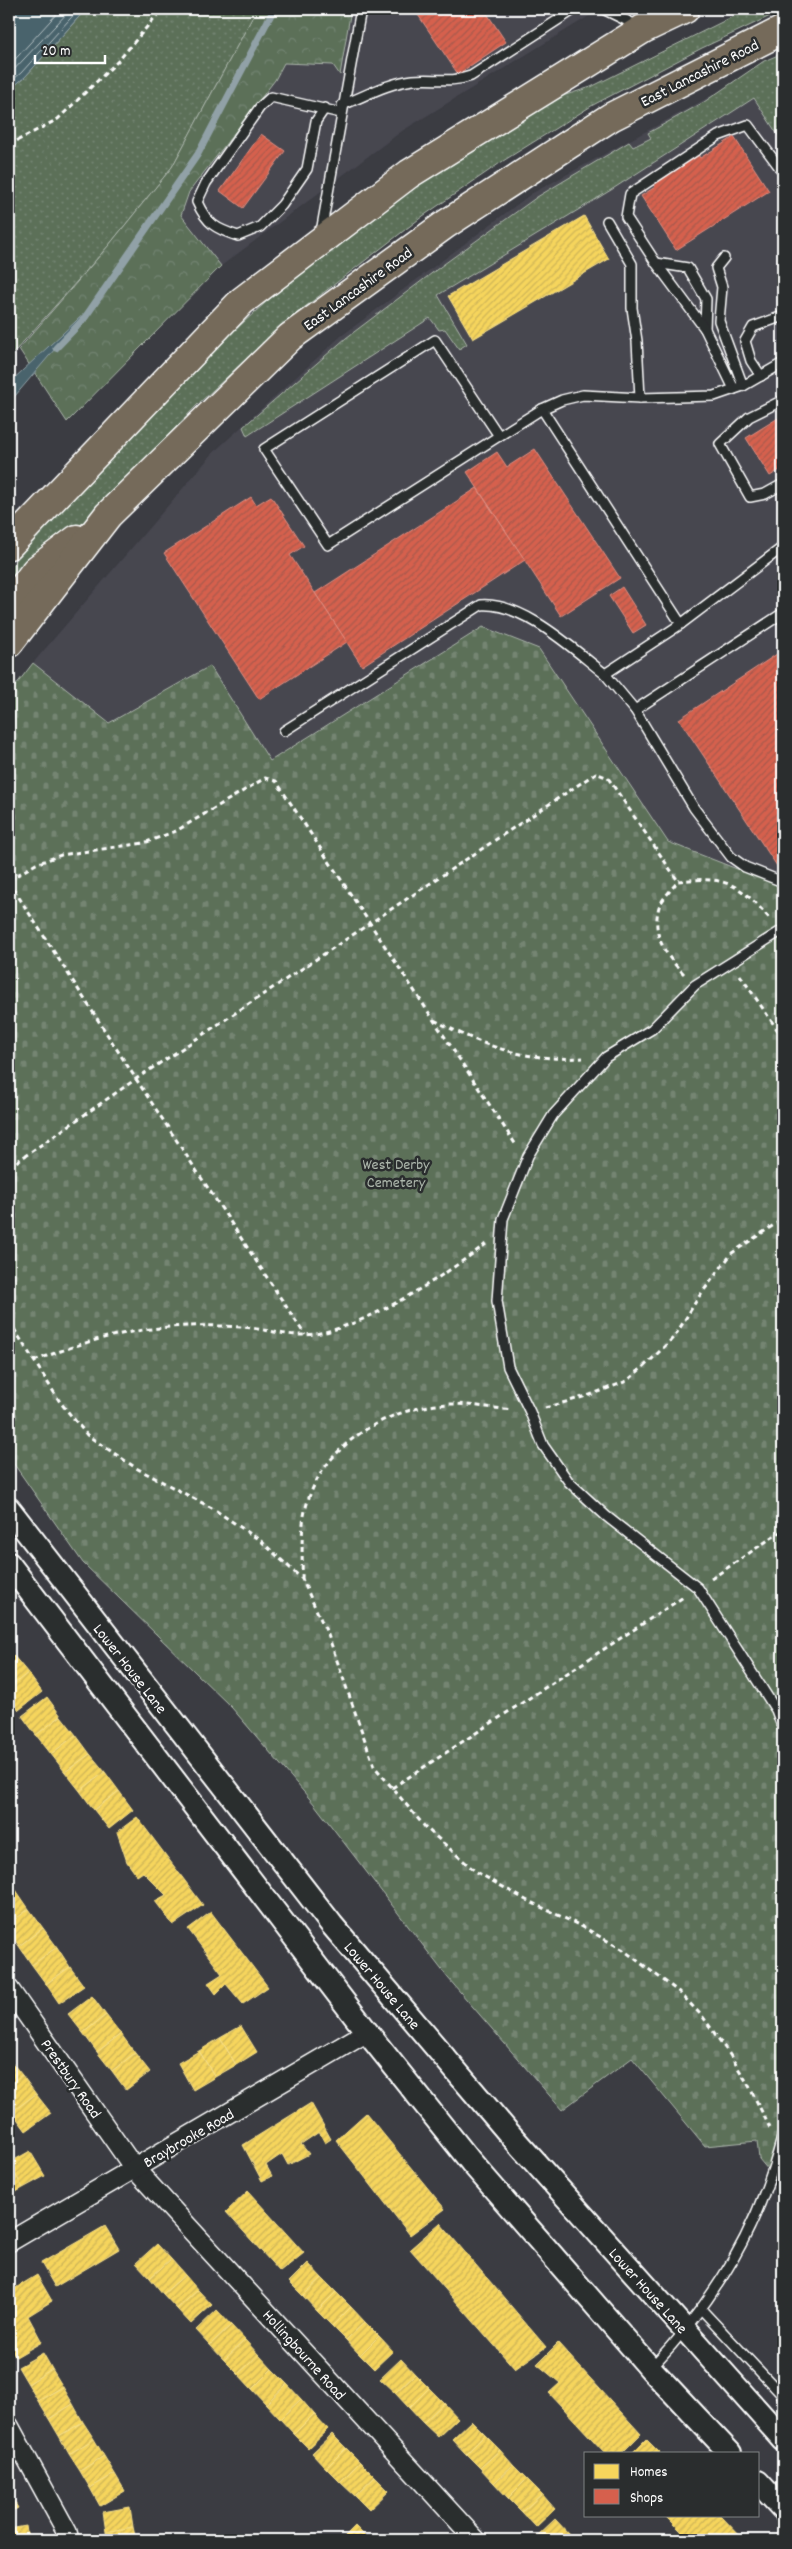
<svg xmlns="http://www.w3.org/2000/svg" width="792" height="2549" viewBox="0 0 792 2549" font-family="Dekko,sans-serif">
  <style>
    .built { fill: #474650 }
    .grass { fill: url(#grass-dots); stroke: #adb7ac }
    .forest { fill: url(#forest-crowns); stroke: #adb7ac }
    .cemetery { fill: url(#cemetery-stones); stroke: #adb7ac }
    .water { fill: #48636c; stroke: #91a1a7 }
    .homes { fill: url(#homes-hatch); stroke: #f9e28d }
    .shops { fill: url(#shops-hatch); stroke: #e29082 }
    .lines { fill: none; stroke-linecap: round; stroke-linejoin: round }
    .shore { stroke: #b6c1c4; stroke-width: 1 }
    .stream { stroke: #91a1a7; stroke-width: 7 }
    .service-casing { stroke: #fff; stroke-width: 12 }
    .minor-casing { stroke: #fff; stroke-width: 22 }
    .tertiary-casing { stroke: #fff; stroke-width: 26 }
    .trunk-casing { stroke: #fff; stroke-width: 31 }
    .path { stroke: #fff; stroke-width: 3; stroke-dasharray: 5 4; stroke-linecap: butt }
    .service { stroke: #2a2d2e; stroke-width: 9 }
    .minor { stroke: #2a2d2e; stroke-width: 19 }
    .tertiary { stroke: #2a2d2e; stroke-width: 22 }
    .trunk { stroke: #746a5a; stroke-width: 28 }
    .labels { text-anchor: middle; stroke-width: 5; stroke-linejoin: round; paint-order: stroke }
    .street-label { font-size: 16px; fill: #fff; stroke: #2a2d2e }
    .park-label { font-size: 16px; fill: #adb7ac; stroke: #2a2d2e }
  </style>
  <defs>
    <pattern id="grass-dots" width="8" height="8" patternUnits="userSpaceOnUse" patternTransform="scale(1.25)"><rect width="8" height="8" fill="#5b6f59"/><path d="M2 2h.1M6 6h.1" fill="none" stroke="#748572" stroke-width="1.8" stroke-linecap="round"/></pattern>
    <pattern id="forest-crowns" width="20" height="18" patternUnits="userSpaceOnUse" patternTransform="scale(1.25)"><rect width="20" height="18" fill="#5b6f59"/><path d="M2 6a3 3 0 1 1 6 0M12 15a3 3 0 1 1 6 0" fill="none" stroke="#748572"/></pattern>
    <pattern id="cemetery-stones" width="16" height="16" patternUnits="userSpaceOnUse" patternTransform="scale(1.25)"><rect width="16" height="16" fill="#5b6f59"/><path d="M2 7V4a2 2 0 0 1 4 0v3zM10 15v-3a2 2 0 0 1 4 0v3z" fill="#748572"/></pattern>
    <pattern id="homes-hatch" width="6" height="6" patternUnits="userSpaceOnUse" patternTransform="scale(1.25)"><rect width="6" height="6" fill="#f6d55c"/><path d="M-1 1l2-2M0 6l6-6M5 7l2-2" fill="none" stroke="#ccb358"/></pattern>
    <pattern id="shops-hatch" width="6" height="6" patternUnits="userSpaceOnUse" patternTransform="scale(1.25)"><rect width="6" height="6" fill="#d6604d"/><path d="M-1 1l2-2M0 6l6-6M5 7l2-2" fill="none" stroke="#a6594d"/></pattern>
  </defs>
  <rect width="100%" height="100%" fill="#3b3c42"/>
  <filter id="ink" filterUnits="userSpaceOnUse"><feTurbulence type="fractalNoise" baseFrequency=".02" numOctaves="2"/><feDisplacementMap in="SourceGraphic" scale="10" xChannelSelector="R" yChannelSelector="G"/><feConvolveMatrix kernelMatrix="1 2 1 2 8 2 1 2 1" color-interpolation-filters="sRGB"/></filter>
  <g filter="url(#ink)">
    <!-- built -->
    <g class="built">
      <polygon points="351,9 597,9 589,16 402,131 221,266 181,215 189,192 275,80 284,63 333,65 340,74"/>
      <polygon points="783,63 783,887 668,842 539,649 483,627 269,761 210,666 109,723 33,663 214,452 340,337 531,194 733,84"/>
    </g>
    <!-- grass -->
    <g class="grass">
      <polygon points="86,9 257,9 172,167 109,245 9,358 9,90 25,77"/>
      <polygon points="748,9 783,10 702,48 593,105 503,161 423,216 288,320 198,404 91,516 46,553 9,600 9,569 86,475 173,386 265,303 355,229 463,152 537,104 591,87"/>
      <polygon points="783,53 783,143 754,98 611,190 438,295 467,344 459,349 445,329 439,330 430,318 247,436 243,427 346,338 444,264 537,197 629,142 633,147 651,138 648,133 704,102 764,61"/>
    </g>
    <!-- forest -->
    <polygon class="forest" points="257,9 351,9 340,75 333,65 284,63 275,80 189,192 181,215 221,266 67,422 19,349 109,245 172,167"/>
    <!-- cemetery -->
    <polygon class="cemetery" points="483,627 539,649 668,842 783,887 783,2188 759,2159 757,2141 705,2146 632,2058 562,2110 448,1978 315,1805 232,1708 83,1563 9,1457 9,694 33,663 109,723 210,666 270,761"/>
    <!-- water -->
    <g class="water">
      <polygon points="9,9 86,9 25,77 9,90"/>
      <polygon points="89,309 9,403 9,383"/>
    </g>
    <!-- homes -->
    <g class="homes">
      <polygon points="584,216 609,259 473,339 448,296"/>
      <polygon points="13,1655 28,1673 9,1688 9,1658"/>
      <polygon points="28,1673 42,1692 19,1710 9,1697 9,1688"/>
      <polygon points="47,1697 61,1716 36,1735 22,1716"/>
      <polygon points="61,1716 76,1735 51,1754 36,1735"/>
      <polygon points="76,1735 90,1754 65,1772 51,1754"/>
      <polygon points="90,1754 105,1772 80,1791 65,1772"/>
      <polygon points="105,1772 119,1791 94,1810 80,1791"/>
      <polygon points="119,1791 133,1810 109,1829 94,1810"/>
      <polygon points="137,1817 203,1905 173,1925 155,1901 166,1895 143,1872 137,1876 127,1862 117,1832"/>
      <polygon points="16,1890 29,1909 9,1924 9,1895"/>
      <polygon points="29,1909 43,1928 19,1946 9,1932 9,1924"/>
      <polygon points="211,1912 268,1987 243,2004 226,1984 216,1994 208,1983 222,1974 188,1929"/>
      <polygon points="43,1928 57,1947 32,1965 19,1946"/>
      <polygon points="57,1947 70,1967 46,1984 32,1965"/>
      <polygon points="70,1967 84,1986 59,2003 46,1984"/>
      <polygon points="92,1996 106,2015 83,2033 68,2014"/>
      <polygon points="106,2015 121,2034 97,2052 83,2033"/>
      <polygon points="241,2026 257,2052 236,2065 220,2038"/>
      <polygon points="121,2034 135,2053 112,2071 97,2052"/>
      <polygon points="220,2038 236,2065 215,2077 199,2051"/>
      <polygon points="199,2051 215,2077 193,2090 178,2063"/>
      <polygon points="135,2053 150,2072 126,2090 112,2071"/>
      <polygon points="9,2059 22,2075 9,2085"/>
      <polygon points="22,2075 36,2094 12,2112 9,2108 9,2085"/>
      <polygon points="36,2094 51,2113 26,2131 12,2112"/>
      <polygon points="311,2103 331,2139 325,2143 319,2132 301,2144 309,2154 288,2165 282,2154 266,2165 272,2176 262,2181 243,2145"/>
      <polygon points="366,2113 445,2209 410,2235 336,2140"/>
      <polygon points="30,2151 45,2176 23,2188 9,2163"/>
      <polygon points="9,2163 23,2188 9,2196"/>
      <polygon points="248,2191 304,2253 280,2272 226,2212"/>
      <polygon points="440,2223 546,2347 515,2369 410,2249"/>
      <polygon points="105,2226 119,2249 55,2287 41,2263"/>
      <polygon points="157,2244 171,2259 150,2278 136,2263"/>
      <polygon points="171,2259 185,2275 163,2294 150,2278"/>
      <polygon points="308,2263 322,2278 303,2296 289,2282"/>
      <polygon points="37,2275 52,2301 28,2316 42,2342 16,2357 9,2345 9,2292"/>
      <polygon points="185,2275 198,2290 177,2309 163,2294"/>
      <polygon points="322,2278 336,2292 317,2311 303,2296"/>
      <polygon points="198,2290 212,2305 191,2324 177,2309"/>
      <polygon points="336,2292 351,2307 332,2326 317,2311"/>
      <polygon points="351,2307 365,2322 346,2340 332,2326"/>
      <polygon points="217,2310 231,2325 210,2345 196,2330"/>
      <polygon points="365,2322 379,2336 360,2355 346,2340"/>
      <polygon points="231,2325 245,2340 224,2360 210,2345"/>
      <polygon points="379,2336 393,2351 374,2369 360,2355"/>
      <polygon points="245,2340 259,2355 238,2374 224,2360"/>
      <polygon points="558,2343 641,2434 622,2453 605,2453 549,2393 560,2383 537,2364"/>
      <polygon points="43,2353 52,2369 28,2384 18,2367"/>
      <polygon points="259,2355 272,2369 252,2389 238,2374"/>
      <polygon points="401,2359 415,2374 395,2393 380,2379"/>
      <polygon points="52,2369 63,2387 38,2401 28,2384"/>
      <polygon points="272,2369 287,2384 266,2404 252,2389"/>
      <polygon points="415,2374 429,2388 409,2408 395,2393"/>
      <polygon points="287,2384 301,2399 280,2419 266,2404"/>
      <polygon points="63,2387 73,2404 49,2419 38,2401"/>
      <polygon points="429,2388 444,2403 423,2423 409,2408"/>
      <polygon points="301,2399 314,2414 294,2434 280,2419"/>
      <polygon points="444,2403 458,2418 438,2437 423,2423"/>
      <polygon points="73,2404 83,2422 59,2436 49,2419"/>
      <polygon points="314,2414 328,2429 308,2448 294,2434"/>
      <polygon points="471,2421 485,2435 466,2454 452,2439"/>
      <polygon points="83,2422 94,2439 69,2454 59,2436"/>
      <polygon points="332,2434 346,2448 326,2468 312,2453"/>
      <polygon points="485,2435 500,2450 480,2468 466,2454"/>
      <polygon points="94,2439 104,2456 80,2471 69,2454"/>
      <polygon points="646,2439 660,2453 632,2453"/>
      <polygon points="346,2448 360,2462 340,2482 326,2468"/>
      <polygon points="500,2450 513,2465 494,2483 480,2468"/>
      <polygon points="104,2456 115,2474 90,2488 80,2471"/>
      <polygon points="360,2462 375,2477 355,2496 340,2482"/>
      <polygon points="513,2465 527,2479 508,2498 494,2483"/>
      <polygon points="115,2474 125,2491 100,2506 90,2488"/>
      <polygon points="375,2477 389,2491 369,2510 355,2496"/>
      <polygon points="527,2479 542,2494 522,2512 508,2498"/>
      <polygon points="9,2493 18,2508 9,2513"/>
      <polygon points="542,2494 555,2509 536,2527 522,2512"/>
      <polygon points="130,2507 133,2527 106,2532 103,2512"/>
      <polygon points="665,2515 720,2515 744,2540 690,2540"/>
      <polygon points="555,2519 569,2534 562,2540 536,2540 534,2539"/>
      <polygon points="26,2526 28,2540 9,2540 9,2529"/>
      <polygon points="355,2526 369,2540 341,2540"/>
      <polygon points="133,2527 136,2540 108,2540 106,2532"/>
    </g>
    <!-- shops -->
    <g class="shops">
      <polygon points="414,9 484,9 506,42 458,74"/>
      <polygon points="261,134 285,151 243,208 220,191"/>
      <polygon points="734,137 769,191 676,250 641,196 655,187 651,182 697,153 700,158"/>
      <polygon points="783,415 783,468 770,476 746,438"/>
      <polygon points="535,449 620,578 561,616 467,472 497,452 507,467"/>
      <polygon points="477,488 525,560 362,666 315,593"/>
      <polygon points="271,496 304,546 290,555 347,642 259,699 164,553 251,497 256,505"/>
      <polygon points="622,587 646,625 633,633 609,596"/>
      <polygon points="783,650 783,875 679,719"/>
    </g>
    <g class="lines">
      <!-- shore -->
      <g class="shore">
        <polyline points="9,66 61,9"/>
        <polyline points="9,75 71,9"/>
        <polyline points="9,83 21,73 79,9"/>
      </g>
      <!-- stream -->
      <polyline class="stream" points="56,348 84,319 198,154 274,9"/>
      <defs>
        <g id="service">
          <polyline points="603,9 638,26"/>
          <path d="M342,105C365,96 388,83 413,80C433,78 452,83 471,76L575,9"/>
          <path d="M325,108L316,121L307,169L282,205L260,227L238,236C216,229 207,224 197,202L206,183L260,107L271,97L341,113"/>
          <polyline points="607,221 632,264 632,308 637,341 640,398"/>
          <polyline points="321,232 361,9"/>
          <polyline points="724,258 716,268 722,287 719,321 743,386"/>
          <polyline points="656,263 688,268 706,299 705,329"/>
          <polyline points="761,376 751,361 745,341 753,327 783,316"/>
          <polyline points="734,389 705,329 656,263 626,217 630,194 718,136 748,125 783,172"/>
          <polyline points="783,400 749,417 720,444 750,497 765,494 783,484"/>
          <polyline points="542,409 681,624 783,547"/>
          <polyline points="499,436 435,340 264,449 328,545 499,436 542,409 562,400 583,395 640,398 714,396 743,386 783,363"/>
          <polyline points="681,624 605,674 635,710 694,808 731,857 745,867 783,882"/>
          <polyline points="635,710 783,613"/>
          <path d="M284,731L481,605C524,602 574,650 605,674"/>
          <polyline points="781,931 695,985 652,1029 606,1057 553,1115 528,1156 503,1219 497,1301 508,1367 530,1412 543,1445 569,1482 606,1516 698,1588 776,1710 783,1729"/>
          <polyline points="702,2310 783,2396"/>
          <path d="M651,2368C717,2298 759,2228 783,2134"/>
        </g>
        <g id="minor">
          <polyline points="9,1989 134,2168 476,2540"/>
          <polyline points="9,2242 367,2032"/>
          <polyline points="9,2426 67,2532 69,2540"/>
        </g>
        <g id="tertiary">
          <polyline points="9,1509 332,1925 507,2131 783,2439"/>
          <polyline points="9,1564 367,2032 471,2162 651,2369 730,2453"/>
          <polyline points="758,2482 783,2509"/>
        </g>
        <g id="trunk">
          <polyline points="9,545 242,301 409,174 643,29 685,9"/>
          <polyline points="9,606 36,570 77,539"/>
          <polyline points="9,643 108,515 290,337 446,224 611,117 783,30"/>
        </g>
      </defs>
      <!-- service casing -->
      <use href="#service" class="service-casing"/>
      <!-- minor casing -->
      <use href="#minor" class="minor-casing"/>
      <!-- tertiary casing -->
      <use href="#tertiary" class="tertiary-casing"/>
      <!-- trunk casing -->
      <use href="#trunk" class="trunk-casing"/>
      <!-- path -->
      <g class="path">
        <polyline points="9,145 58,119 119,60 162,9"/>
        <polyline points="9,880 36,864 61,855 144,843 176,831 265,778 276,781 516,1145"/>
        <polyline points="9,882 136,1079 305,1335"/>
        <path d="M684,974C666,956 651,935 659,907C662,899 672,889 678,881C726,876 739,883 770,919"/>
        <polyline points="740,975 783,1038"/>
        <path d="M434,1020C485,1047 524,1061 583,1058"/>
        <polyline points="9,1167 136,1079 596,773 608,778 678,881"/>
        <polyline points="9,1321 60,1402 87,1435 136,1468 212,1508 261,1541 302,1579 328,1635 374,1766 425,1827 475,1871 526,1900 581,1926 622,1949 679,1992 703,2017 730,2055 748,2084 770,2128"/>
        <path d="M34,1361C107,1332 162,1322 241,1327C262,1328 284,1336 305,1335C360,1332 442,1277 486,1244"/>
        <polyline points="545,1408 590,1395 627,1381 651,1360 675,1336 698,1298 732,1253 783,1219"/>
        <path d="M302,1579C303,1558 300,1527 306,1507C323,1443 391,1404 455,1404C474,1405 493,1408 512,1410"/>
        <polyline points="711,1579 783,1530"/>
        <polyline points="392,1788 685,1596"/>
      </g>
      <!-- service -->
      <use href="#service" class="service"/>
      <!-- minor -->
      <use href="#minor" class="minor"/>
      <!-- tertiary -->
      <use href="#tertiary" class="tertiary"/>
      <!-- trunk -->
      <use href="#trunk" class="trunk"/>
    </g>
  </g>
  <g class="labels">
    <!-- street labels -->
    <g class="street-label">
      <text transform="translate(699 72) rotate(-27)" y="6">East Lancashire Road</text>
      <text transform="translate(357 288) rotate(-36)" y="6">East Lancashire Road</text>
      <text transform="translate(131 1668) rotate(52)" y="6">Lower House Lane</text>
      <text transform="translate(383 1985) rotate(50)" y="6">Lower House Lane</text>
      <text transform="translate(72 2078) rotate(55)" y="6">Prestbury Road</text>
      <text transform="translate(188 2137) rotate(-30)" y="6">Braybrooke Road</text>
      <text transform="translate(649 2290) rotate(48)" y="6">Lower House Lane</text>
      <text transform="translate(305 2354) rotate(48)" y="6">Hollingbourne Road</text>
    </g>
    <!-- park labels -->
    <g class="park-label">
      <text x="396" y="1169">West Derby<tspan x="396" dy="18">Cemetery</tspan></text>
    </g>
  </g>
  <!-- margin -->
  <rect width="792" height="2549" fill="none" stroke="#2a2d2e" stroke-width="30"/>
  <rect x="15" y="15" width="762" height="2519" fill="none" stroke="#fff" stroke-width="2" filter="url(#ink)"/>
  <!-- legend -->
  <rect x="584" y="2452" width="175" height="65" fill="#2a2d2e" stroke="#7f8182"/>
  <rect x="594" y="2464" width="25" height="15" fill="#f6d55c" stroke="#7f8182"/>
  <text x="630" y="2476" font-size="15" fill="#ffffff">Homes</text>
  <rect x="594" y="2489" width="25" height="15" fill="#d6604d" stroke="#7f8182"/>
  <text x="630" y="2502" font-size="15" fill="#ffffff">Shops</text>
  <!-- scale -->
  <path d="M35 55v8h70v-8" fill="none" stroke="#ffffff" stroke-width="2.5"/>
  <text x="42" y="55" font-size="15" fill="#ffffff" stroke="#2a2d2e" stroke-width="4" paint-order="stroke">20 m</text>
</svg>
